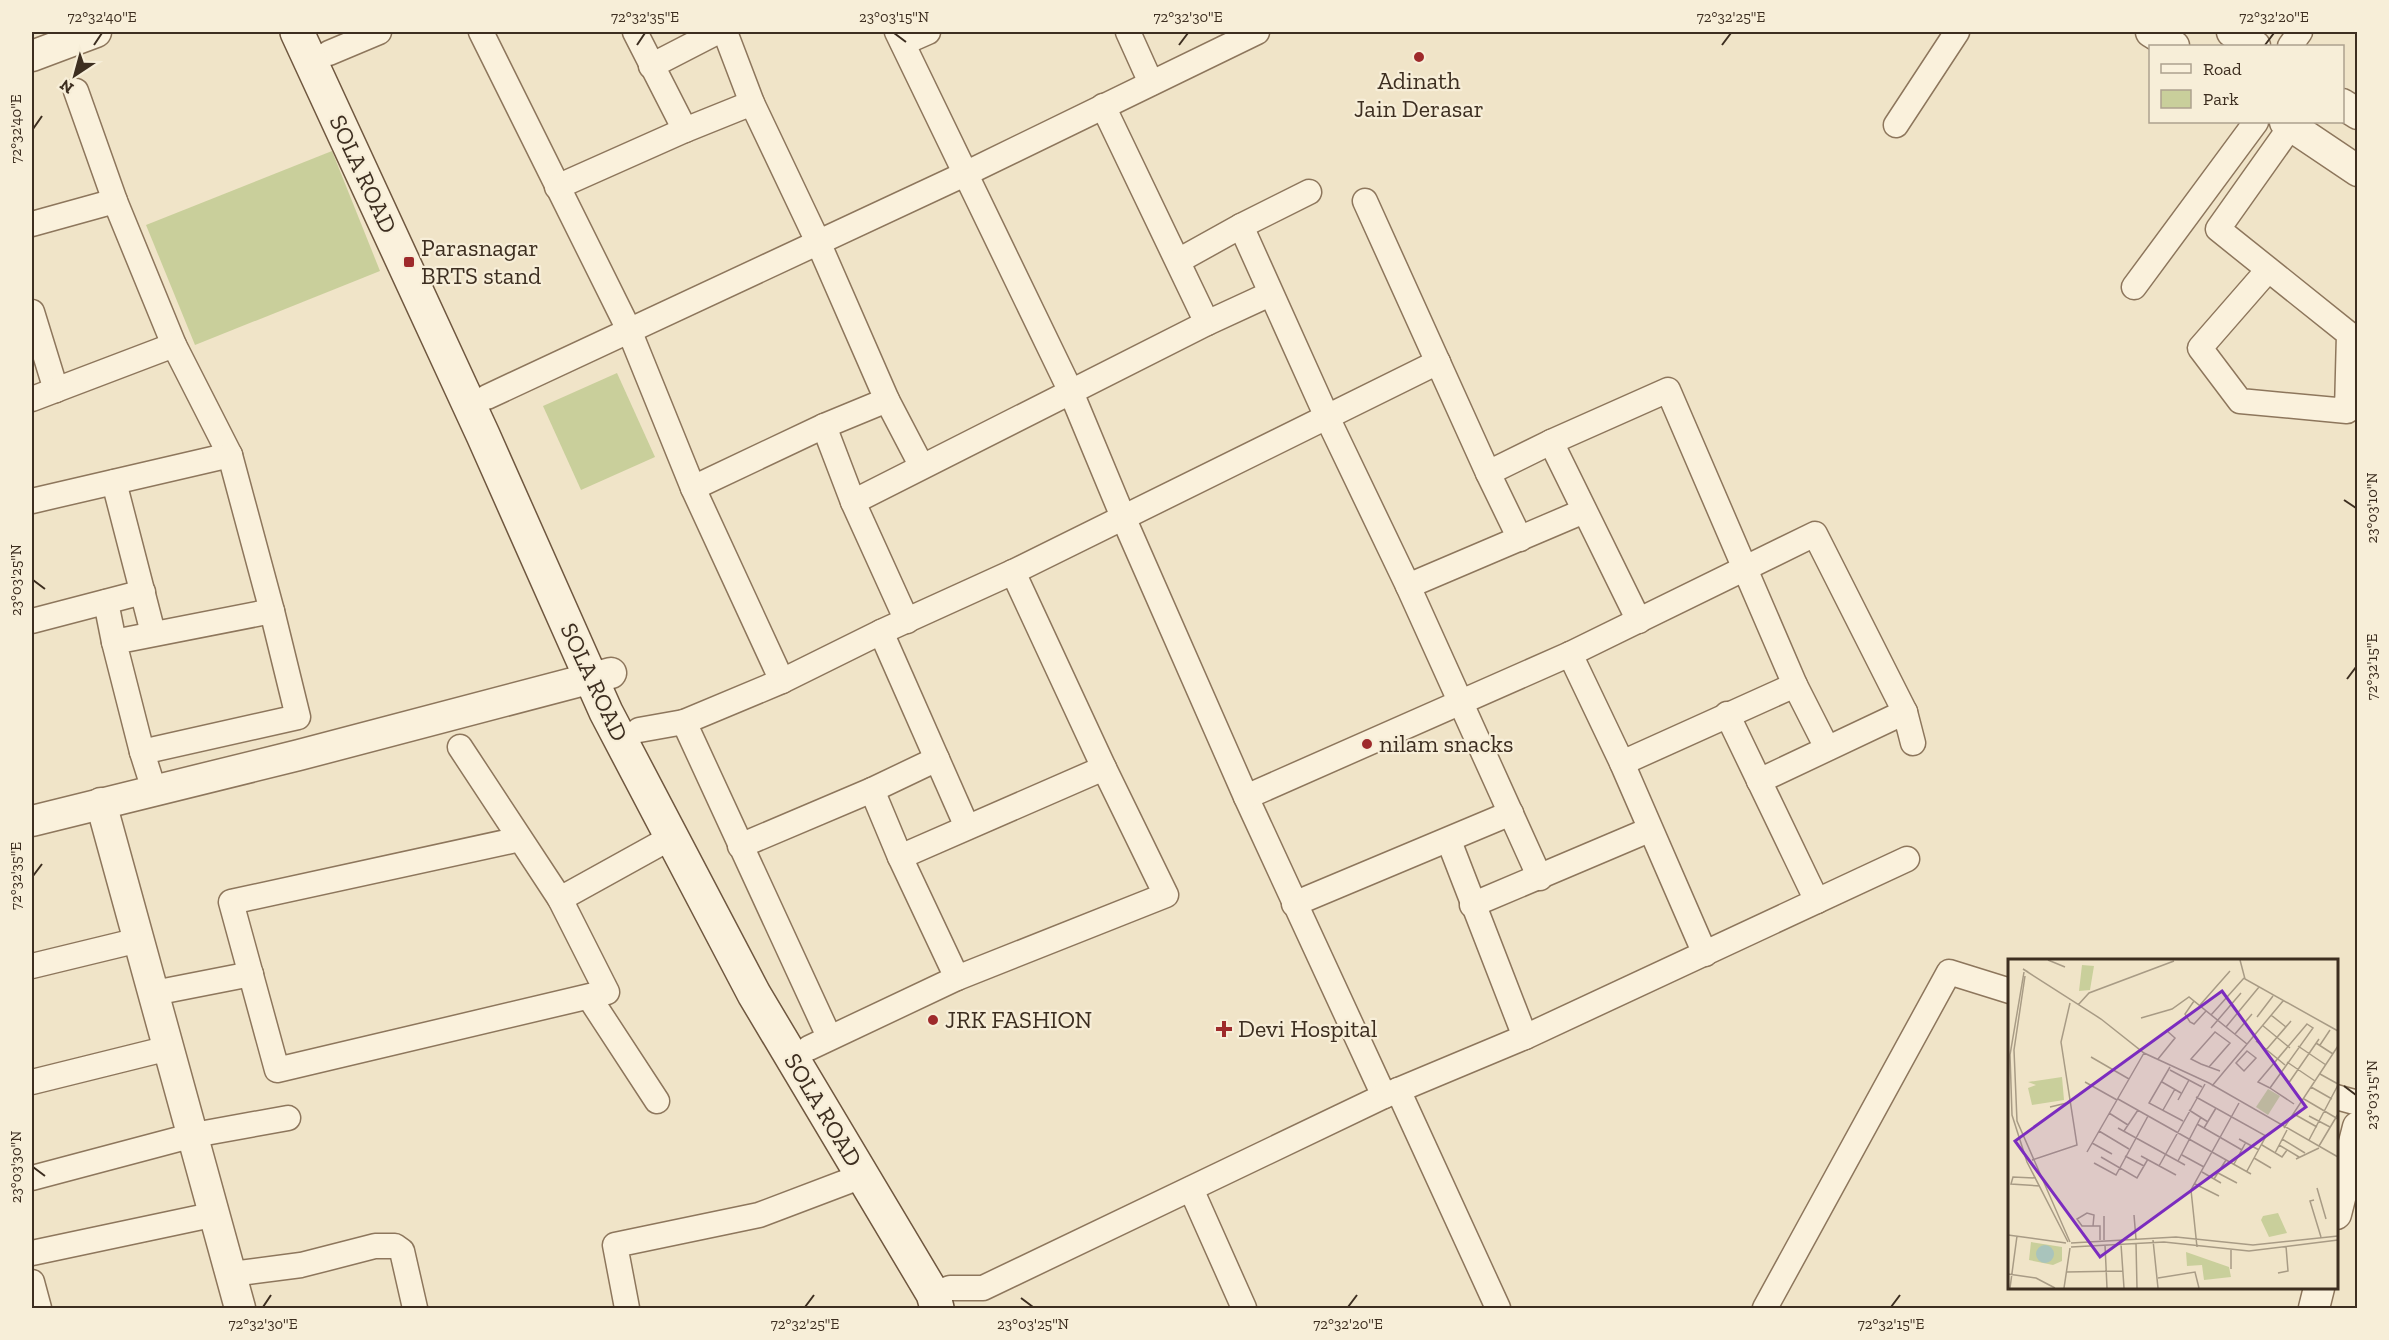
<svg xmlns="http://www.w3.org/2000/svg" width="2389" height="1340" viewBox="0 0 2389 1340" font-family="'Zilla Slab',serif">
  <style>
    .green { fill: #c9cf9b }
    .lines { fill: none; stroke-linecap: round; stroke-linejoin: round }
    .minor-casing { stroke: #8d765c; stroke-width: 27 }
    .tertiary-casing { stroke: #8d765c; stroke-width: 33 }
    .secondary-casing { stroke: #6f573f; stroke-width: 36 }
    .minor { stroke: #faf1dc; stroke-width: 24 }
    .tertiary { stroke: #faf1dc; stroke-width: 30 }
    .secondary { stroke: #faf1dc; stroke-width: 33 }
    .ticks { fill: none; stroke: #3d2e20; stroke-width: 2 }
    .poi-dot { fill: #9e2a2b; stroke: #f7eed8; stroke-width: 2 }
    .labels { text-anchor: middle; stroke-width: 4.5; stroke-linejoin: round; paint-order: stroke }
    .poi-label { font-size: 24px; fill: #3d2e20; stroke: #f7eed8; text-anchor: start }
    .street-label { font-size: 24px; fill: #3d2e20; stroke: #f7eed8 }
    .inset-road { fill: none; stroke: #a89b85; stroke-width: 1.5 }
    .view { fill: #7b2cbf; fill-opacity: 0.15; stroke: #7b2cbf; stroke-width: 3 }
    .inset-edge { fill: none; stroke: #3d2e20; stroke-width: 3 }
    .neatline { fill: none; stroke: #3d2e20; stroke-width: 2 }
    .ticks-label { font-size: 15px; text-anchor: middle; fill: #3d2e20 }
  </style>
  <rect width="100%" height="100%" fill="#f0e4c8"/>
  <!-- green -->
  <g class="green">
    <polygon points="332,151 380,271 195,345 146,225"/>
    <polygon points="617,373 655,457 581,490 543,406"/>
  </g>
  <g class="lines">
    <defs>
      <g id="minor">
        <polyline points="481,32 629,330 693,488 782,681"/>
        <polyline points="635,32 685,130"/>
        <polyline points="725,32 752,103 818,242 887,400 921,465"/>
        <polyline points="897,32 1071,392 1123,517 1246,797 1384,1096"/>
        <polyline points="1128,32 1151,83"/>
        <polyline points="903,43 928,32"/>
        <polyline points="2290,46 2300,32"/>
        <polyline points="329,53 379,32"/>
        <polyline points="651,66 717,32"/>
        <polyline points="76,91 115,201 174,345"/>
        <polyline points="1103,106 1207,323"/>
        <polyline points="1896,125 1957,32"/>
        <polyline points="557,187 685,130 752,103"/>
        <polyline points="1365,201 1488,473 1520,539"/>
        <polyline points="32,224 115,201"/>
        <polyline points="1241,226 1326,415 1408,586 1540,878"/>
        <polyline points="1178,261 1241,226 1309,192"/>
        <polyline points="2268,270 2200,348 2240,401 2347,411 2349,334 2218,229 2291,126"/>
        <polyline points="2134,287 2256,122"/>
        <polyline points="32,312 56,390"/>
        <polyline points="487,397 967,173 1257,32"/>
        <polyline points="32,399 174,345 230,455 32,501"/>
        <polyline points="824,426 853,502 907,621"/>
        <polyline points="1551,442 1639,621"/>
        <polyline points="230,455 272,611"/>
        <polyline points="1488,473 1551,442 1668,390 1795,685 1827,748"/>
        <polyline points="114,482 153,633"/>
        <polyline points="693,488 824,426 887,400"/>
        <polyline points="853,502 1207,323 1270,294"/>
        <polyline points="1408,586 1584,511"/>
        <polyline points="106,602 114,642"/>
        <polygon points="272,611 298,717 142,752 114,642"/>
        <polyline points="32,621 143,592"/>
        <polyline points="881,632 967,827"/>
        <polyline points="1570,654 1622,763 1705,954"/>
        <polyline points="1727,714 1817,901"/>
        <polyline points="684,722 825,1028"/>
        <polyline points="639,730 684,722 782,681 881,632 1013,572 1438,362"/>
        <polyline points="460,747 560,899 607,992 277,1070 231,902 520,839"/>
        <polyline points="142,752 154,790"/>
        <polyline points="1622,763 1795,685"/>
        <polyline points="1759,781 1905,712"/>
        <polyline points="872,790 900,857 957,978"/>
        <polyline points="1246,797 1570,654 1815,534 1905,712 1913,743"/>
        <polyline points="1449,841 1525,1037"/>
        <polyline points="740,846 872,790 937,759"/>
        <polyline points="900,857 1104,768"/>
        <polyline points="560,899 672,837"/>
        <polyline points="1294,904 1511,813"/>
        <polyline points="1472,905 1649,830"/>
        <polyline points="32,966 139,940"/>
        <polyline points="154,993 251,974"/>
        <polyline points="589,997 657,1101"/>
        <polyline points="809,1048 957,978 1166,895 1104,768 1013,572"/>
        <polyline points="32,1082 169,1048"/>
        <polyline points="1398,1090 1498,1308"/>
        <polyline points="2336,1097 2358,1103"/>
        <polyline points="32,1178 194,1135 288,1118"/>
        <polyline points="1191,1189 1244,1308"/>
        <polyline points="32,1253 216,1214"/>
        <polyline points="232,1274 301,1265 375,1246 395,1246 402,1251 415,1308"/>
        <polyline points="32,1282 39,1308"/>
        <polyline points="933,1294 950,1288 983,1288 1384,1096 1525,1037 1907,859"/>
        <polyline points="627,1308 615,1245 759,1215 862,1176"/>
        <polyline points="1765,1308 1949,972 2010,991"/>
      </g>
      <g id="tertiary">
        <polyline points="2151,32 2174,46"/>
        <polyline points="2232,32 2255,46"/>
        <polyline points="32,56 96,32"/>
        <polyline points="2342,104 2358,114"/>
        <polyline points="2285,122 2358,171"/>
        <polyline points="101,803 240,1308"/>
        <polyline points="32,821 299,755 611,673"/>
        <polyline points="2336,1214 2358,1127"/>
        <polyline points="2314,1308 2319,1288"/>
      </g>
      <polyline id="secondary" points="297,32 483,435 606,712 754,994 933,1294 937,1308"/>
    </defs>
    <!-- minor casing -->
    <use href="#minor" class="minor-casing"/>
    <!-- tertiary casing -->
    <use href="#tertiary" class="tertiary-casing"/>
    <!-- secondary casing -->
    <use href="#secondary" class="secondary-casing"/>
    <!-- minor -->
    <use href="#minor" class="minor"/>
    <!-- tertiary -->
    <use href="#tertiary" class="tertiary"/>
    <!-- secondary -->
    <use href="#secondary" class="secondary"/>
  </g>
  <!-- ticks -->
  <path class="ticks" d="M894,33L906,42M94,45L102,33M637,45L645,33M1179,45L1188,33M1722,45L1731,33M2265,45L2274,33M33,129L42,116M2344,500L2356,508M33,580L45,589M2347,679L2356,667M33,876L42,864M2344,1086L2356,1095M33,1167L45,1176M1021,1298L1033,1307M263,1307L271,1295M805,1307L814,1295M1348,1307L1357,1295M1891,1307L1900,1295"/>
  <!-- markers -->
  <g class="poi-dot">
    <circle cx="1419" cy="57" r="6"/>
    <rect x="403" y="256" width="12" height="12" rx="3"/>
    <circle cx="1367" cy="744" r="6"/>
    <circle cx="933" cy="1020" r="6"/>
    <path d="M1221 1020h6v6h6v6h-6v6h-6v-6h-6v-6h6z"/>
  </g>
  <g class="labels">
    <!-- poi labels -->
    <g class="poi-label">
      <text x="1419" y="89" text-anchor="middle">Adinath<tspan x="1419" dy="28">Jain Derasar</tspan></text>
      <text x="421" y="256">Parasnagar<tspan x="421" dy="28">BRTS stand</tspan></text>
      <text x="1379" y="752">nilam snacks</text>
      <text x="945" y="1028">JRK FASHION</text>
      <text x="1238" y="1037">Devi Hospital</text>
    </g>
    <!-- street labels -->
    <g class="street-label">
      <text transform="translate(363 174) rotate(65)" y="8">SOLA ROAD</text>
      <text transform="translate(594 682) rotate(65)" y="8">SOLA ROAD</text>
      <text transform="translate(823 1110) rotate(59)" y="8">SOLA ROAD</text>
    </g>
  </g>
  <!-- overview -->
  <g transform="translate(2008 959)">
    <rect width="330" height="330" fill="#f0e4c8"/>
    <path d="M74,6L86,7L82,31L71,32ZM54,118L56,141L24,146L20,129L28,126L20,123ZM260,130L272,137L260,156L248,148ZM270,254L279,274L261,278L253,261L255,257ZM23,283L54,288V302L45,306L21,301ZM178,293L221,308L223,318L196,321L194,306L179,307Z" fill="#c9cf9b"/>
    <path d="M28 295a9 9 0 1 1 18 0a9 9 0 1 1-18 0Z" fill="#a9c4bc"/>
    <path class="inset-road" d="M40,1L57,8M232,1L237,20L330,72M16,13L2,96L4,156L19,203L60,283M20,13L15,10L93,60L136,94L201,124L330,198M17,17L6,91L9,162L62,283M186,42L177,55L182,63L186,65L198,52M70,46L81,34L166,2M192,46L222,12M203,56L236,19M263,56L278,68M249,58L265,37M133,59L164,50L181,38L239,85M299,65L305,69L262,129L250,123ZM254,66L282,89M218,68L251,28M203,69L233,34M227,75L244,55M248,82L277,106M308,84L325,95M312,86L322,71M290,87L318,106M258,91L283,62M239,92L248,99L236,112L228,104ZM83,98L121,120M150,100L167,79L158,71M279,103L307,122M162,108L141,144L175,162M201,108L222,84L207,73L183,100L193,105L212,112M162,111L194,128M312,115L330,125M77,123L109,141M154,123L173,134M280,125L311,80M204,127L275,42M303,128L324,140M262,129L286,145M188,138L258,177L239,212M110,140L243,215M296,140L330,160M170,141L181,121M42,148L63,143M155,151L167,130M181,151L200,163M101,154L120,166M286,155L309,168M301,157L322,168M189,165L234,191M110,169L177,206M196,169L208,149M276,169L330,87M91,172L121,190M116,172L130,151M231,180L251,191M274,180L297,194M301,181L330,126M84,184L104,195M254,186L274,198L279,191M271,186L291,198M311,187L330,155M79,193L136,94M267,194L279,171M174,196L196,208M117,197L136,207M133,197L168,216M93,198L129,219L140,200M246,199L263,209M288,200L311,189M24,201L69,186L53,83L62,44M170,202L193,158M86,204L108,216L140,157M226,205L238,183M151,207L197,125M194,213L213,224M210,214L229,224M28,219L5,218L3,225L32,227M206,220L218,201M187,225L211,237M309,229L318,260M306,241L302,242L313,278M126,256L128,280M85,267L86,256L79,254L69,260L74,267H92V281M0,276L58,284M96,281V257M145,281L150,329M63,284L168,278L245,286L330,277M128,284L129,329M113,285L116,329M97,286L99,329M63,288L156,283L241,292L330,281M189,288L183,231L231,144M223,291V310M58,313L115,312M270,314L280,312L278,287M0,315L28,319L47,329M150,319L187,313L191,329M2,329L9,277M56,329L62,289"/>
    <path class="view" d="M214,32L298,148L92,298L7,182Z"/>
    <rect width="330" height="330" class="inset-edge"/>
  </g>
  <!-- border -->
  <rect width="2389" height="1340" fill="none" stroke="#f7eed8" stroke-width="66"/>
  <!-- legend -->
  <rect x="2149" y="45" width="195" height="78" fill="#f7eed8" stroke="#ada18e" stroke-width="1.5"/>
  <rect x="2161" y="64" width="30" height="9" fill="#faf1dc" stroke="#ada18e" stroke-width="1.5"/>
  <text x="2203" y="75" font-size="18" fill="#3d2e20">Road</text>
  <rect x="2161" y="90" width="30" height="18" fill="#c9cf9b" stroke="#ada18e" stroke-width="1.5"/>
  <text x="2203" y="105" font-size="18" fill="#3d2e20">Park</text>
  <!-- north arrow -->
  <g transform="translate(75 75) rotate(216)" stroke="#f7eed8" stroke-width="4.5" paint-order="stroke">
  <path d="M0-4.5L10 22L0 15L-10 22Z" fill="#3d2e20"/>
  <text y="-9" font-size="16" font-weight="bold" text-anchor="middle" fill="#3d2e20">N</text>
  </g>
  <rect x="33" y="33" width="2323" height="1274" class="neatline"/>
  <g class="ticks-label">
    <text x="102" y="22">72°32'40"E</text>
    <text x="645" y="22">72°32'35"E</text>
    <text x="894" y="22">23°03'15"N</text>
    <text x="1188" y="22">72°32'30"E</text>
    <text x="1731" y="22">72°32'25"E</text>
    <text x="2274" y="22">72°32'20"E</text>
    <text transform="translate(16 129) rotate(-90)" y="5">72°32'40"E</text>
    <text transform="translate(2372 508) rotate(-90)" y="5">23°03'10"N</text>
    <text transform="translate(16 580) rotate(-90)" y="5">23°03'25"N</text>
    <text transform="translate(2372 667) rotate(-90)" y="5">72°32'15"E</text>
    <text transform="translate(16 876) rotate(-90)" y="5">72°32'35"E</text>
    <text transform="translate(2372 1095) rotate(-90)" y="5">23°03'15"N</text>
    <text transform="translate(16 1167) rotate(-90)" y="5">23°03'30"N</text>
    <text x="263" y="1329">72°32'30"E</text>
    <text x="805" y="1329">72°32'25"E</text>
    <text x="1033" y="1329">23°03'25"N</text>
    <text x="1348" y="1329">72°32'20"E</text>
    <text x="1891" y="1329">72°32'15"E</text>
  </g>
</svg>
